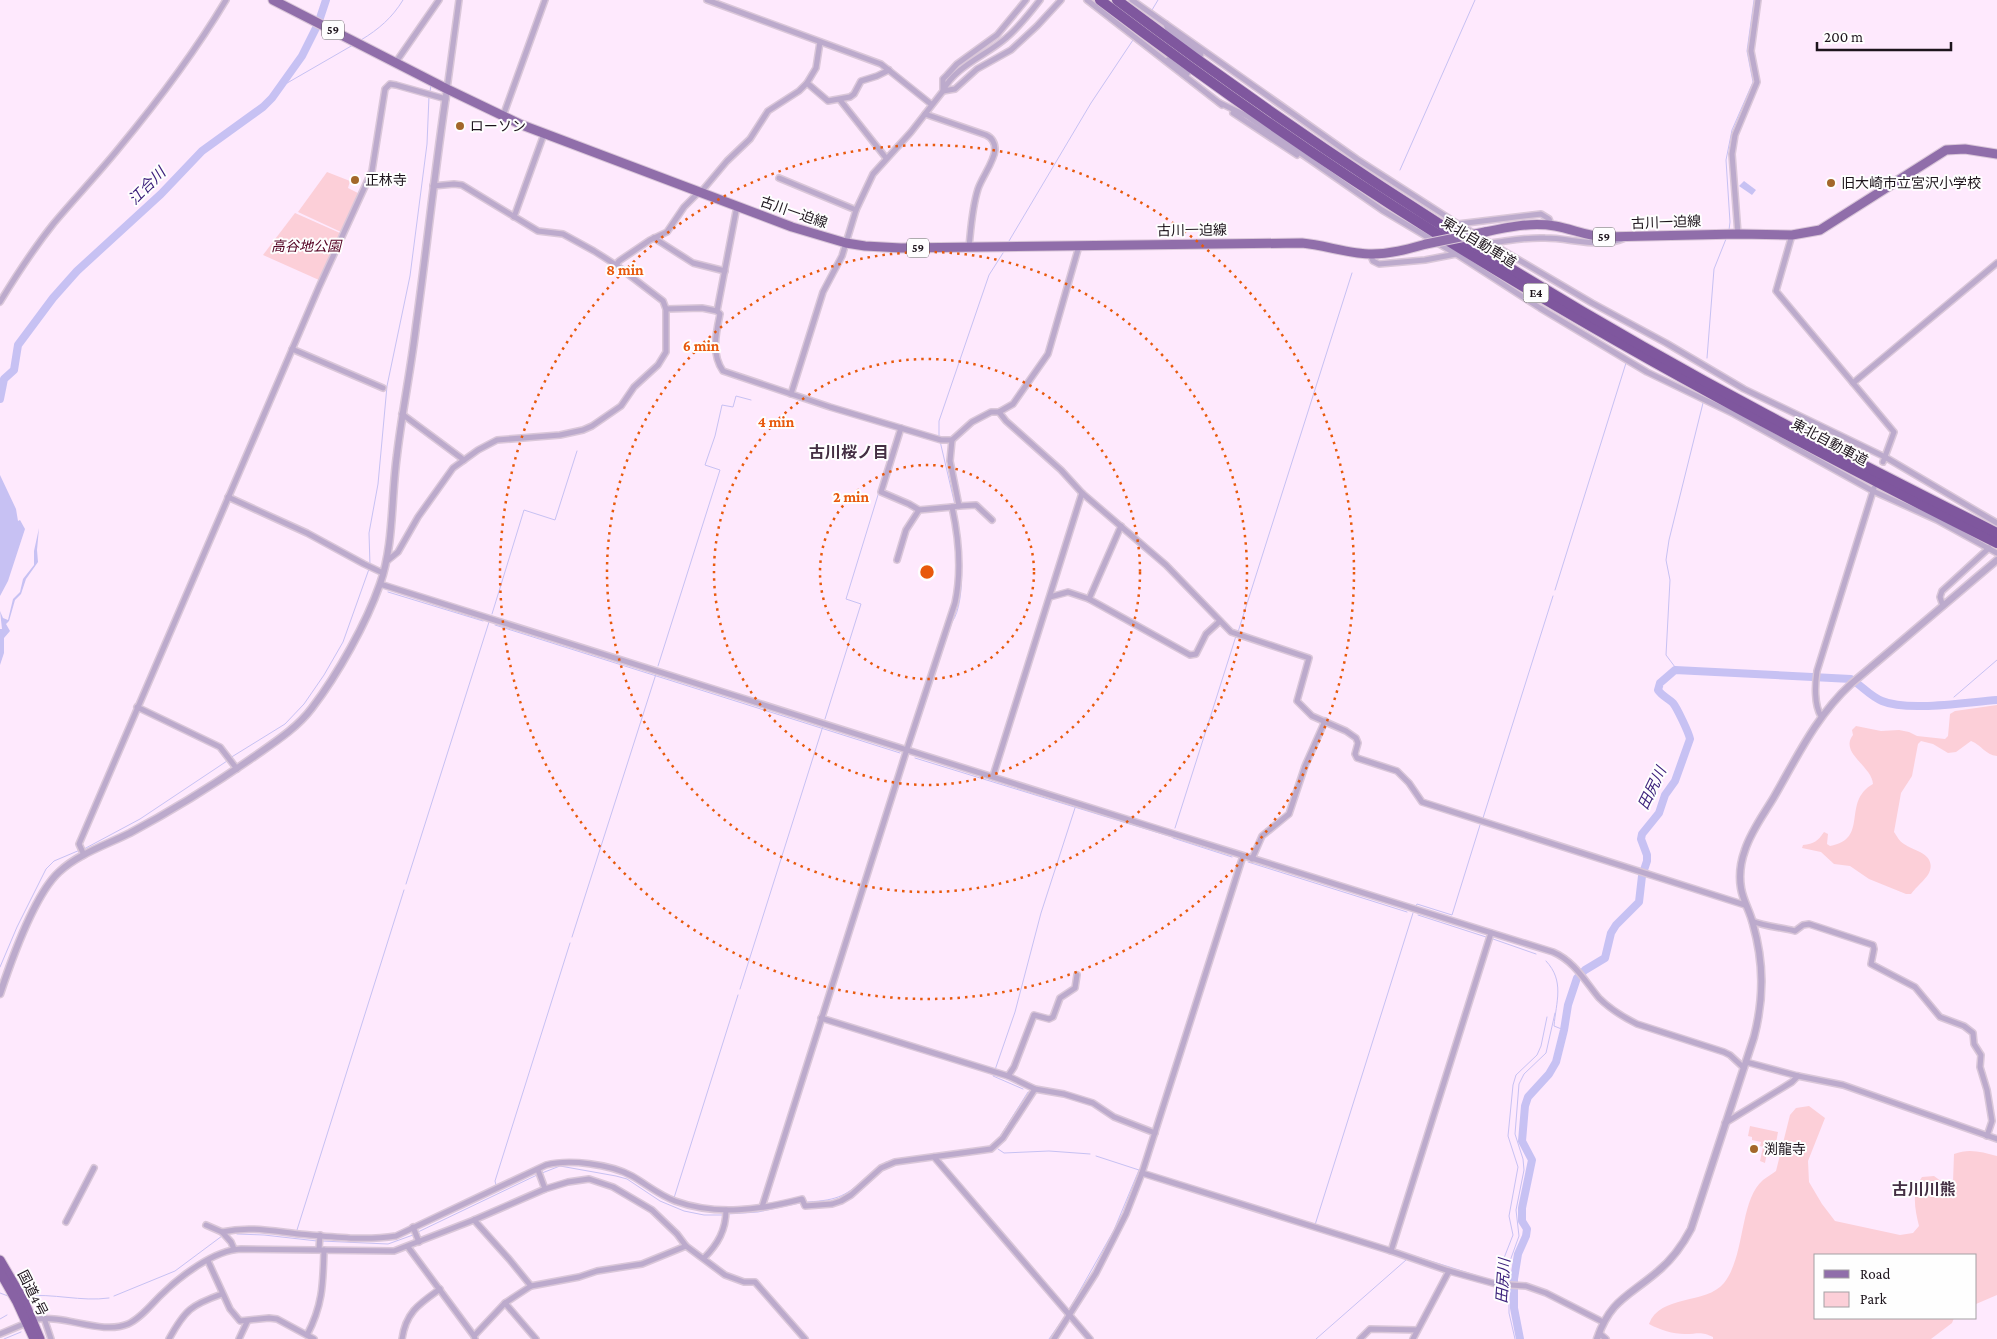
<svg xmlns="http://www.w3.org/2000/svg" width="1997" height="1339" viewBox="0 0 1997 1339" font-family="'Crimson Pro','Noto Sans JP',serif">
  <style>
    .green { fill: #fccfd8 }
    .water { fill: #c7c1f3 }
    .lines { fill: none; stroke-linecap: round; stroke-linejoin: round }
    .stream { stroke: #c7c1f3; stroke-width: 1 }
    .river { stroke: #c7c1f3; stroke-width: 8 }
    .minor-casing { stroke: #dac7d9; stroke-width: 8 }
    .tertiary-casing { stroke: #dac7d9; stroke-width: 9 }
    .primary-casing { stroke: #dac7d9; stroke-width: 11 }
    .trunk-casing { stroke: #dac7d9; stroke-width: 11 }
    .motorway-casing { stroke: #dac7d9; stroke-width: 12 }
    .minor { stroke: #bcaacc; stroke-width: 5 }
    .tertiary { stroke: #bcaacc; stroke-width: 6 }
    .primary { stroke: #906eaa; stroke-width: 9 }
    .trunk { stroke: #8862a4; stroke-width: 9 }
    .motorway { stroke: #7f579e; stroke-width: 10 }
    .primary-bridge-casing { stroke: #dac7d9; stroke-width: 11; stroke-linecap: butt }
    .primary-bridge { stroke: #906eaa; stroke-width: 9 }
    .ring { fill: none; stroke: #e8590c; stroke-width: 2.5; stroke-dasharray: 2.5 5 }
    .poi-dot { fill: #a3672a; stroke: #fefefe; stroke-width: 2 }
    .labels { text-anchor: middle; stroke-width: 4; stroke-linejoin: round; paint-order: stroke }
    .shield { fill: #fefefe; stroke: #605a60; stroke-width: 1 }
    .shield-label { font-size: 12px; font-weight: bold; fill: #1d141c }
    .poi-label { font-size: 14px; fill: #1d141c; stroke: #fefefe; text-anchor: start }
    .street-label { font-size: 14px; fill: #1d141c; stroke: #fefefe }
    .park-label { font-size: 14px; font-style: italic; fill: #530021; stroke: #fefefe }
    .water-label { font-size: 15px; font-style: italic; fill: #3c217c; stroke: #fefefe }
    .quarter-label { font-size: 16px; font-weight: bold; fill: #442f43; stroke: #fefefe }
    .centre { fill: #e8590c; stroke: #fefefe; stroke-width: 2.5 }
    .ring-label { font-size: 15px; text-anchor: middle; font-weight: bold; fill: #e8590c; stroke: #fefefe; stroke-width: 4; stroke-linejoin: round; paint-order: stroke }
  </style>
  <rect width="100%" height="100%" fill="#fee9fd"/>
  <!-- green -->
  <g class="green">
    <polygon points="327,172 350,181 348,188 358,193 341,232 298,212"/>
    <polygon points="295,213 340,233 319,280 263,255"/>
    <path d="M1997,705V756C1985,755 1982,745 1971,741L1956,752L1948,753L1933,744L1921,741L1918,744L1912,776L1901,793L1894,832C1897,836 1899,841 1904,844C1914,851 1937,854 1929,873C1925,880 1916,887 1911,894H1906L1869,879L1850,866L1834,864L1821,852L1802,848L1803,845C1814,844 1818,841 1824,832L1828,834L1827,844L1830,846C1870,839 1841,802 1873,784C1872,766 1839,753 1853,735L1852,730L1856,726L1881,731L1899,730L1909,732L1917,736L1945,739L1948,736L1950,714L1955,711Z"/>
    <path d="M1809,1106L1825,1118L1808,1161L1809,1182L1822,1204L1835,1221L1900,1235L1913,1233L1919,1226C1915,1209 1911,1192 1922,1177L1934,1176L1945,1184L1953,1182L1954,1154C1969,1148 1982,1152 1997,1156V1295L1976,1304V1255H1816V1318H1954L1952,1323L1931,1339H1713V1337C1701,1331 1698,1334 1685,1334C1673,1334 1660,1330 1649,1324C1660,1294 1706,1305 1724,1283C1746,1255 1739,1201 1763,1180C1767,1177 1772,1174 1776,1171L1790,1115L1796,1108Z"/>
    <polygon points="1750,1126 1778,1132 1775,1148 1768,1147 1765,1163 1760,1161 1763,1147 1760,1146 1761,1142 1752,1140 1752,1137 1748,1136"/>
  </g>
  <!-- water -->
  <g class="water">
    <polygon points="1744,181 1756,190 1752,195 1739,186"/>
    <polygon points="0,475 16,509 18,521 20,520 25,529 8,581 0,596"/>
    <polygon points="39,528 37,550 38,562 26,579 21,594 15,600 9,621 6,624 10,631 4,638 4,653 0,665 0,629 2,629 0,611 3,618 8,620 13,599 20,592 23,579 34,565 34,551"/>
  </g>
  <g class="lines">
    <!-- stream -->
    <g class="stream">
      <polyline points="1152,10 1158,0"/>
      <path d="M361,40C379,29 392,18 403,0"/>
      <polyline points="282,86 353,45"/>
      <polyline points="430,92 431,84"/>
      <polyline points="1400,170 1475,0"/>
      <polyline points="1729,230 1730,222 1726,160 1732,130 1753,82 1747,51 1754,0"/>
      <polyline points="1009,241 1091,103 1133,40"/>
      <polyline points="1707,358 1714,269 1726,239"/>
      <polyline points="939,437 939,421 989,275 1003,253"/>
      <polyline points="940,441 955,505"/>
      <polyline points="370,565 369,533 378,484 387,386 410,276 427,144 429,96"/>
      <polyline points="1555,590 1626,363"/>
      <polyline points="388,592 483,621"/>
      <polyline points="492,614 524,510 555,520 577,451"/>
      <polyline points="495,625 900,753"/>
      <polyline points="1238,632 1352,273"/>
      <polyline points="658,666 720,470 705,465 715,436 722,405 733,407 736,396 751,400"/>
      <polyline points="1675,670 1675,667 1666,655 1670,580 1666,560 1669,540 1703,403"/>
      <polyline points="1954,697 1997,660"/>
      <polyline points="1954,701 1954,703"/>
      <polyline points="825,719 861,604 846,599 898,430"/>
      <path d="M911,746L952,622C967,602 962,534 955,509"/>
      <polyline points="230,758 285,724 304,704 324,675 343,642 369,569"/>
      <polyline points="915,758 1172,837"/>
      <polyline points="1483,818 1553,596"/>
      <polyline points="886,824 908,755"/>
      <polyline points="1175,828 1236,636"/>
      <polyline points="1173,838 1232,857"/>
      <polyline points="84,849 140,819 227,761"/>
      <polyline points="1248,862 1407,912"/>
      <polyline points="406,884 489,622"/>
      <polyline points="1416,906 1417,904 1452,915 1480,825"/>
      <polyline points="1418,915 1486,937"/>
      <polyline points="572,937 656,674"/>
      <polyline points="1493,939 1536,954"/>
      <path d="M1546,961C1565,981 1556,1002 1554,1026L1564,1030"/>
      <polyline points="0,967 17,927 46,869 54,861 80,850"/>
      <polyline points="740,989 823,726"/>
      <polyline points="995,1070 1015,1012 1041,913 1075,808"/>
      <polyline points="994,1074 993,1076 1023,1089"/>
      <polyline points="999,1138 1028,1092"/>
      <polyline points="998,1149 1004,1153 1049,1151 1090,1154"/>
      <polyline points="880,1166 886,1162 894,1160"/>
      <polyline points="542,1173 560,1166 616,1176 627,1179 660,1201 684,1211 704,1215 723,1215"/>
      <polyline points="496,1185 495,1181 570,943"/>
      <polyline points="674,1198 738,995"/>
      <path d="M808,1202C839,1200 846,1196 869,1175"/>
      <polyline points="766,1204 815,1049"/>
      <polyline points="728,1214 758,1212 800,1203"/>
      <polyline points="1315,1225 1413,913"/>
      <polyline points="297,1230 404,890"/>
      <polyline points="418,1232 537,1175"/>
      <polyline points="237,1234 264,1235 317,1241"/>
      <polyline points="321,1241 388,1244 413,1235"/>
      <polyline points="1405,1253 1478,1276"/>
      <polyline points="1495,1281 1513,1235 1509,1216 1518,1167 1508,1136 1513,1085 1516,1075 1537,1055 1541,1046 1547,1017"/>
      <polyline points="1504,1282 1506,1272 1519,1236 1516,1210 1524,1170 1523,1159 1515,1134 1519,1084 1524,1074 1546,1053 1555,1013"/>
      <polyline points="1504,1288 1504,1290"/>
      <polyline points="0,1293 8,1296"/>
      <path d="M25,1296C53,1293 81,1302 109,1298"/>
      <polyline points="114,1296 175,1271 222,1236"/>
      <polyline points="1509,1296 1509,1313 1515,1339"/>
      <polyline points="1069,1310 1114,1230 1139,1170 1096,1156"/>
      <polyline points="0,1319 7,1315"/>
      <polyline points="4,1339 21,1332"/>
      <polyline points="1049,1339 1066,1315"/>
      <polyline points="1316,1339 1406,1260"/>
    </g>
    <!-- river -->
    <g class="river">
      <polyline points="0,399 4,379 14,370 18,345 53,298 77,271 161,194 202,151 263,107 272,98 302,56 318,24 326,0"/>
      <path d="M1520,1339L1514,1308V1279L1518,1254L1526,1236L1527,1229L1522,1221V1208L1532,1160L1522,1141L1525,1106L1528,1097L1549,1074L1556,1062L1564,1030L1568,1005L1577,978L1585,970L1605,958L1611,933L1616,925L1639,902L1642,876L1647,861V855L1641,839L1642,834L1659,813L1665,795L1675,781L1690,739C1689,733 1677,708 1673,703C1668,698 1662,696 1658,690L1660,683L1675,670L1851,679C1862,686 1870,696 1882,701C1908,712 1967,702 1997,700"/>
    </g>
    <defs>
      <g id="minor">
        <polyline points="707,0 881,64 931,104"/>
        <polyline points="1026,0 997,35 957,64 947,75 943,79 943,91 955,89 977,69 1011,50 1037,26 1061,0"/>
        <polyline points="1087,0 1222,105"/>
        <polyline points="1132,0 1357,159 1458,224 1541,214 1549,219 1552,226"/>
        <polyline points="1166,24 1168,30 1201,54 1200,56"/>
        <polyline points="1168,60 1187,74 1188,72"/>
        <polyline points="396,62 439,0"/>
        <polyline points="807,83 828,101 850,97 854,94 861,81 877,76 889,70"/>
        <polyline points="447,89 459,0"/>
        <polyline points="840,100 886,158"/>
        <polyline points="1220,103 1247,116 1382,210 1456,254"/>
        <polyline points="1233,113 1297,155"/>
        <path d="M925,114L986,135C993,138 995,143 995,150C994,162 982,177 978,189C972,208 971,227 969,247"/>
        <polyline points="503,116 545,0"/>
        <polyline points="779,178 856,210"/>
        <polyline points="701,192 727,161 750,139 768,111 799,91 807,83 816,68 820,42"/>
        <path d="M737,206L717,311L720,314C716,333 711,354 723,371L830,407L941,440H952"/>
        <polyline points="514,217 544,134"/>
        <polyline points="1458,224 1592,303 1666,343 1744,389 1885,457 1997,523"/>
        <polyline points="1738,234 1732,154 1735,135 1757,82 1751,51 1758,0"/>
        <polyline points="1792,235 1776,291 1894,432 1883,462"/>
        <polyline points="654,238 693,263 725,271"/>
        <path d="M1490,243C1508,241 1527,237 1545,238C1571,238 1600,249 1625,238"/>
        <polyline points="1370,254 1373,261 1379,264 1425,260 1456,254 1540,308 1647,372 1734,414 1873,491 1937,520 1997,553"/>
        <polyline points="616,265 619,261 650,240 667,232 684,207 699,192"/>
        <path d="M0,302C17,274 34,248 54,223C75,198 98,174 119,148C158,101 195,52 226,0"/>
        <polyline points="666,309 702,308 717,311"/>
        <polyline points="292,349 383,388"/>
        <polyline points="1853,383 1997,263"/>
        <path d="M791,394L823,292L842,256L856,210L873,174L911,132L943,91C954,67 987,55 1006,38C1019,27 1030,13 1040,0"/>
        <polyline points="999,412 1006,421 1061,470 1082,493 1166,565 1231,632 1309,658 1297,701 1312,716 1346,731 1356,738 1358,743 1355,754 1357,758 1397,771 1409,783 1422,802 1745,905"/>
        <polyline points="402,414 464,460"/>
        <polyline points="901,428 881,492 909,504 919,510"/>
        <polyline points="228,497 307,533 364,564 383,573"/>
        <polyline points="959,506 976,505 992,520"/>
        <polyline points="897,560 906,530 919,510 952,507"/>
        <polyline points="387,561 398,552 418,517 453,468 478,450 497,440 560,435 583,430 592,426 621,406 634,387 658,365 666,352 666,309 663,301 616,265 594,251 563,234 538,231 462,185 454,184 433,186"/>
        <path d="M380,584L1158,829L1553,952C1574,961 1585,981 1599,998C1610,1009 1623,1017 1637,1024L1724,1052L1730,1055L1744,1068"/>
        <polyline points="1050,597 1068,592 1089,599 1190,655 1196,654 1206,634 1220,621"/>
        <polyline points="1089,599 1121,526"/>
        <polyline points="1943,606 1940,597 1942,591 1989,548"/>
        <polyline points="137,707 220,747 237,769"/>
        <path d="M1821,716C1814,705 1815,684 1817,671L1874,488"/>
        <polyline points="993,776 1082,493"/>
        <polyline points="84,855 79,844 319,287 372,171 385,89 390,84 396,85 446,99"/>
        <polyline points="1252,859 1262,836 1289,814 1305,766 1325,721"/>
        <path d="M1752,921C1766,927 1781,927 1795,931L1803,925L1809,924L1873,945L1874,949L1871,964L1915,987L1940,1017L1964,1026L1973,1033L1974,1044L1981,1055L1980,1067L1987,1090L1992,1121L1987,1136"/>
        <polyline points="1491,933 1391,1251 1449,1271 1496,1284 1526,1286 1546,1293 1603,1322"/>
        <polyline points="821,1018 1008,1076 1035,1089 1064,1094 1093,1103 1114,1117 1155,1133"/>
        <polyline points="1746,1062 1798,1076 1843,1085 1997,1139"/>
        <polyline points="1008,1076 1014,1067 1034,1015 1049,1019 1053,1017 1060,998 1075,988 1077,975"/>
        <polyline points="1725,1123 1792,1082 1798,1076"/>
        <polyline points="934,1157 1090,1339"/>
        <polyline points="538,1170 545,1189"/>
        <polyline points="1142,1173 1391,1251"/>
        <path d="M762,1207L907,749L955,603C962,571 959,539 952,507L959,506L950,461L952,440L972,422L991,412H999L1013,404L1048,354L1079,246"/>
        <polyline points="474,1220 509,1259 531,1286"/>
        <polyline points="66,1222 94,1168"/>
        <polyline points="206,1225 222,1232"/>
        <polyline points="413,1227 419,1242"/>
        <polyline points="408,1247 474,1336"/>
        <path d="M234,1249L231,1242L222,1232C249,1226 272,1231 299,1234C330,1237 365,1241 396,1236L546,1165C569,1159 610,1164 632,1176C646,1184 659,1195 675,1201C716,1216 760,1210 802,1199L805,1206L832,1204L841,1201L851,1195L881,1168L895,1162L991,1149L1003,1138L1035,1089"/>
        <polyline points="319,1249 320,1235"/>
        <path d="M704,1258C718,1244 726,1230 726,1210"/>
        <polyline points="208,1261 230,1309 240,1321 269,1318 277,1319 314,1339"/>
        <polyline points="505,1303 536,1339"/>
        <polyline points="44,1318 51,1339"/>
        <path d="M37,1319C66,1315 102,1335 128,1324C140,1319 151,1305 160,1296C179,1277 214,1250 241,1249L394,1251L474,1220L545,1189L568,1182L589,1179L613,1187L652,1210L677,1234L686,1246L725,1275L744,1282H755L805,1339"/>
        <polyline points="1599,1333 1606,1339"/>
        <polyline points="0,1334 24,1324"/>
        <path d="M307,1335C323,1305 323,1283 324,1250"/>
        <path d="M169,1339C185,1310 191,1305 222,1294"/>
        <polyline points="239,1339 247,1322"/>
        <path d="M402,1339C406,1312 419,1304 440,1289"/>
        <polyline points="475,1339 474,1336 505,1303 531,1286 579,1277 597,1271 642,1264 686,1246"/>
        <polyline points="1054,1339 1096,1273 1126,1214 1142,1173 1243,856"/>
        <polyline points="1360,1339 1370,1329 1417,1330"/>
        <polyline points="1413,1339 1449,1271"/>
      </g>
      <g id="tertiary">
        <path d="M0,994C11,961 34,895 59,872C78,854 106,845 130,833C173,810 215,784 255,756C275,742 297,728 312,708C338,674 366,624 380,584C394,545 391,497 397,455C402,412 411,369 416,326C427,247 435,168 447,89"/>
        <path d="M1597,1339C1610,1300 1629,1296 1657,1272C1672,1260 1682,1246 1691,1229L1754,1037C1764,998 1764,963 1753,924C1750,911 1743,901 1741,888C1739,876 1741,861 1745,850C1751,831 1764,814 1774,797C1797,757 1817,715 1851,684L1997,560"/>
      </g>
      <g id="primary">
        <path d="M273,0L447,89L522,125L792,227L846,243L865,246L901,248L1302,243C1325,245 1349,254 1372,254C1391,254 1408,249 1426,244"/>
        <path d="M1485,232C1508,227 1531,222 1555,226C1572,229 1587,236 1604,237L1738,234L1792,235L1820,230L1946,150L1965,149L1997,154"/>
      </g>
      <g id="trunk">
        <polyline points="0,1260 24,1301 40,1339"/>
        <polyline points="0,1272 17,1302 34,1339"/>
      </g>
      <g id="motorway">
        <path d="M1100,0C1208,82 1319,160 1434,232C1616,346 1805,447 1997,543"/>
        <path d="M1117,0C1322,155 1540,294 1767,415C1843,455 1920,494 1997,533"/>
      </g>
    </defs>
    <!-- minor casing -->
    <use href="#minor" class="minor-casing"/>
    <!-- tertiary casing -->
    <use href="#tertiary" class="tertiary-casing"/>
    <!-- primary casing -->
    <use href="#primary" class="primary-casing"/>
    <!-- trunk casing -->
    <use href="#trunk" class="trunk-casing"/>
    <!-- motorway casing -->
    <use href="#motorway" class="motorway-casing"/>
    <!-- minor -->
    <use href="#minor" class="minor"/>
    <!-- tertiary -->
    <use href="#tertiary" class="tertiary"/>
    <!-- primary -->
    <use href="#primary" class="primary"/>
    <!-- trunk -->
    <use href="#trunk" class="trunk"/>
    <!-- motorway -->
    <use href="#motorway" class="motorway"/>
    <defs>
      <polyline id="primary-bridge" points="1426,244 1485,232"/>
    </defs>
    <!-- primary-bridge casing -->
    <use href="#primary-bridge" class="primary-bridge-casing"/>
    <!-- primary-bridge -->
    <use href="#primary-bridge" class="primary-bridge"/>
  </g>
  <!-- distance rings -->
  <g class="ring">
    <circle cx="927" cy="572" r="107"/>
    <circle cx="927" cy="572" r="213"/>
    <circle cx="927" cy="572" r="320"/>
    <circle cx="927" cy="572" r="427"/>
  </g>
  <!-- markers -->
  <g class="poi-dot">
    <circle cx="460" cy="126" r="5"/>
    <circle cx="355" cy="180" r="5"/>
    <circle cx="1831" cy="183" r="5"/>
    <circle cx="1754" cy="1149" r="5"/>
  </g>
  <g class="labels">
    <!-- shield labels -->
    <g class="shield">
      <rect x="322" y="20.5" width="22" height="19" rx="4"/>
      <rect x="1593" y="227.5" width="22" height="19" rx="4"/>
      <rect x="907" y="238.5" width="22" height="19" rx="4"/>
      <rect x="1523.5" y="283.5" width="25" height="19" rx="4"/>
    </g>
    <g class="shield-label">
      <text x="333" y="34">59</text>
      <text x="1604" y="241">59</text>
      <text x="918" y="252">59</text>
      <text x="1536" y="297">E4</text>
    </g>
    <!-- poi labels -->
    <g class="poi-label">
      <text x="470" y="131">ローソン</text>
      <text x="365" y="185">正林寺</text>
      <text x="1841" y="188">旧大崎市立宮沢小学校</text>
      <text x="1764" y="1154">渕龍寺</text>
    </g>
    <!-- street labels -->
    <g class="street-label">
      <text transform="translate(794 212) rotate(19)" y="5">古川一迫線</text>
      <text transform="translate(1666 222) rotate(-2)" y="5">古川一迫線</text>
      <text transform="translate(1192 230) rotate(-1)" y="5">古川一迫線</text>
      <text transform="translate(1479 242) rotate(31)" y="5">東北自動車道</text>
      <text transform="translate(1830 442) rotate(28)" y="5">東北自動車道</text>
      <text transform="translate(33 1293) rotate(63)" y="5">国道4号</text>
    </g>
    <!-- park labels -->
    <g class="park-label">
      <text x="306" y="251">高谷地公園</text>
    </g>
    <!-- water labels -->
    <g class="water-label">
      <text transform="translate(147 186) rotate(-45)" y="5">江合川</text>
      <text transform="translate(1652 788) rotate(-64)" y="5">田尻川</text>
      <text transform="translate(1503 1281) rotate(-86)" y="5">田尻川</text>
    </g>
    <!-- quarter labels -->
    <g class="quarter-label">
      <text x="849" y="458">古川桜ノ目</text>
      <text x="1924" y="1195">古川川熊</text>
    </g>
  </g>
  <circle cx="927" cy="572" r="8" class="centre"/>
  <g class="ring-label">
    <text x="625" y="275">8 min</text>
    <text x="701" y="351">6 min</text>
    <text x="776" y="427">4 min</text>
    <text x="851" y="502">2 min</text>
  </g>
  <!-- legend -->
  <rect x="1814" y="1254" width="162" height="65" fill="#fefefe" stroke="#a4a0a4"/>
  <rect x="1824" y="1270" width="25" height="8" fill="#906eaa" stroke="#a4a0a4"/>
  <text x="1860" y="1279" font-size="15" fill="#1d141c">Road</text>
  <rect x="1824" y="1292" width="25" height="15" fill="#fccfd8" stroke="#a4a0a4"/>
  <text x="1860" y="1304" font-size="15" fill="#1d141c">Park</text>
  <!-- scale -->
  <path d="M1817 42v8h134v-8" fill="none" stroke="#1d141c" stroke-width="2.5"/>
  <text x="1824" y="42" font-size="15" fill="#1d141c" stroke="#fefefe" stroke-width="4" paint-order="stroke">200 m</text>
</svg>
